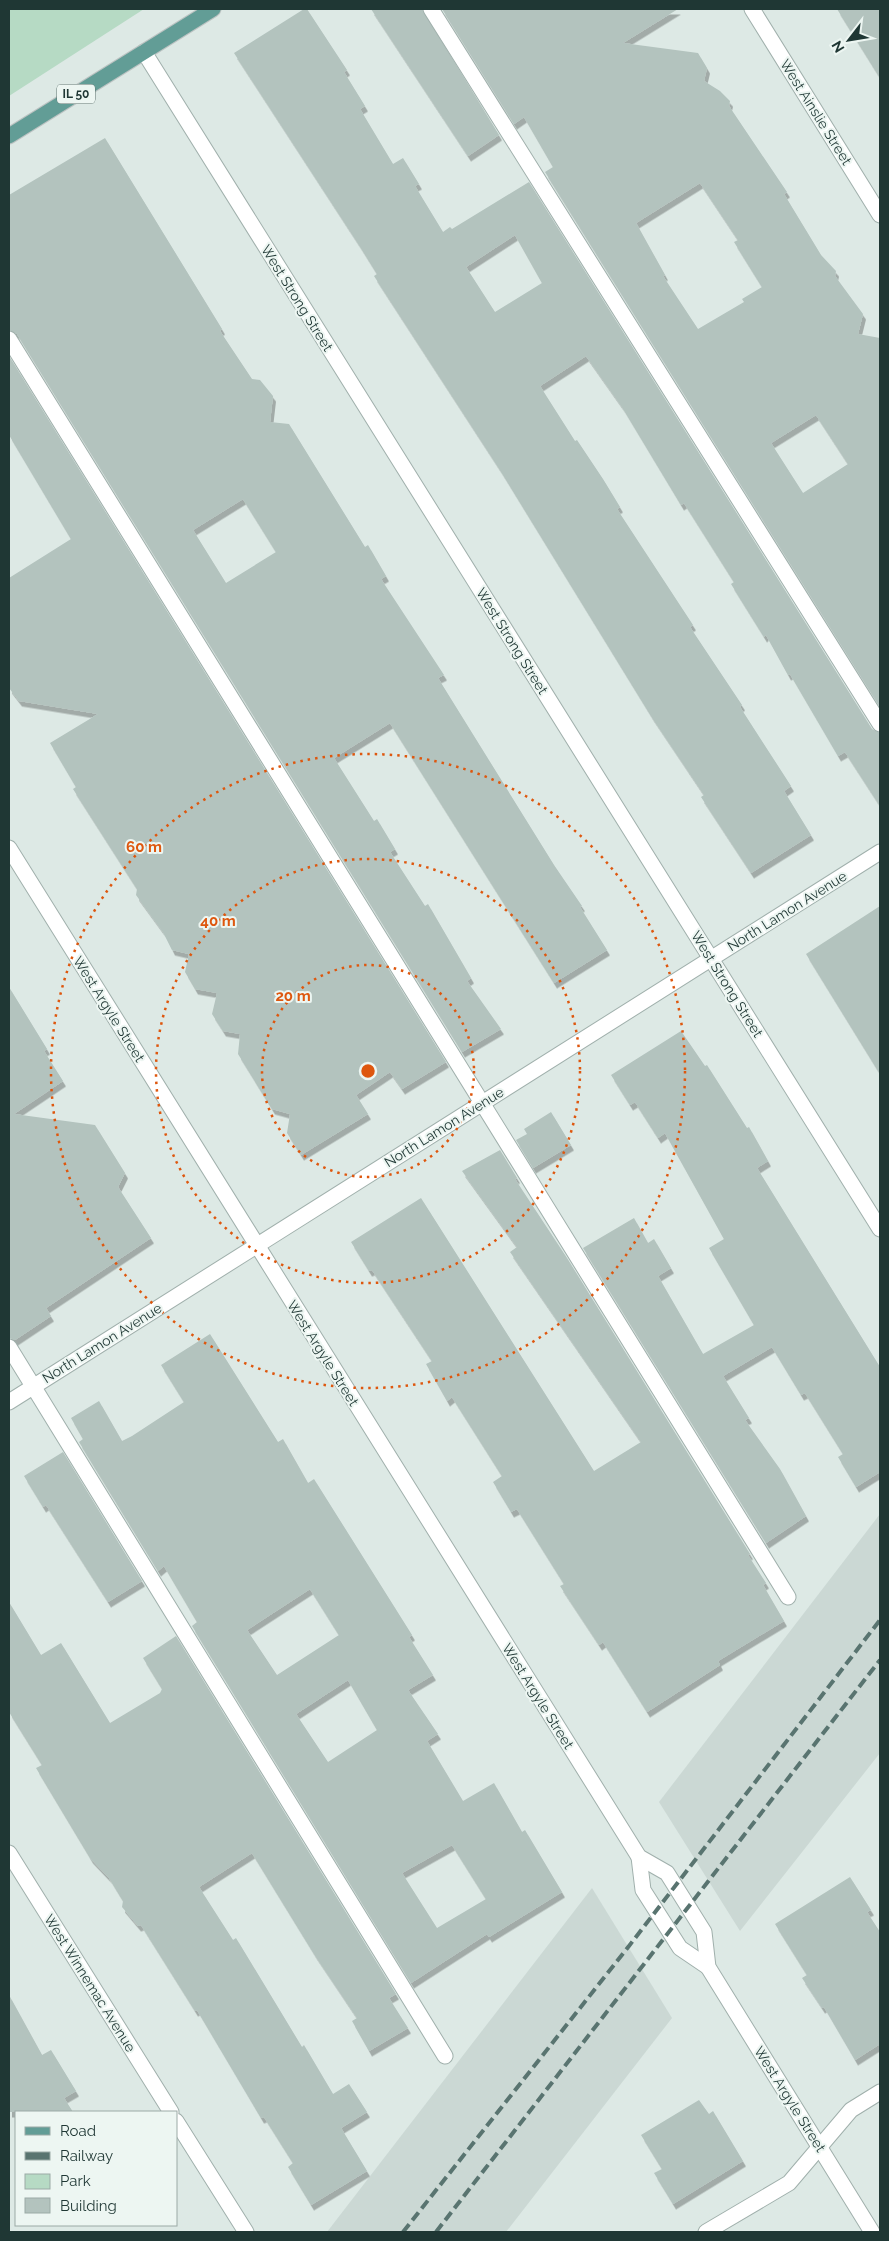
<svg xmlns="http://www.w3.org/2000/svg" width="889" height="2241" viewBox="0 0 889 2241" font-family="Raleway,sans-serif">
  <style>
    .built { fill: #cbd8d4 }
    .green { fill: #b6dac4 }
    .building { fill: #b3c3be; fill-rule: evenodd; filter: url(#shadow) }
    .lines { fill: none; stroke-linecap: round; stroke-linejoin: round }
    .service-casing { stroke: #a0b0ac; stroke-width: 17 }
    .minor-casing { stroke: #a0b0ac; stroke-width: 17 }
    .primary-casing { stroke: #bcc3c2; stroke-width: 17 }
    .service { stroke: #fff; stroke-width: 15 }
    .minor { stroke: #fff; stroke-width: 15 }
    .primary { stroke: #629d96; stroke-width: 15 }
    .rail { stroke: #597470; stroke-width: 4; stroke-dasharray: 10 5; stroke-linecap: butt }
    .ring { fill: none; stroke: #de570e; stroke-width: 2.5; stroke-dasharray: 2.5 5 }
    .labels { text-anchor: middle; stroke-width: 4; stroke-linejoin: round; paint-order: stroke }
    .shield { fill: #edf6f2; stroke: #5d706d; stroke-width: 1 }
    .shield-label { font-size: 12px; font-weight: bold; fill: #1f3734 }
    .street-label { font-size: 14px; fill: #1f3734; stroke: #edf6f2 }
    .centre { fill: #de570e; stroke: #edf6f2; stroke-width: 2.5 }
    .ring-label { font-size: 15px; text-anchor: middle; font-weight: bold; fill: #de570e; stroke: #edf6f2; stroke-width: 4; stroke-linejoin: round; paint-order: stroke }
  </style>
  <defs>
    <filter id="shadow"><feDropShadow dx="3" dy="5.5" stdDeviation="0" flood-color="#0004"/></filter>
  </defs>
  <rect width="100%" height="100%" fill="#dde9e5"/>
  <!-- built -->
  <g class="built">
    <polygon points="880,1514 880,1753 740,1931 659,1802"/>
    <polygon points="592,1888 672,2018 506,2232 327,2232"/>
  </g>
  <!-- green -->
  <polygon class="green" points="9,9 144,9 9,96"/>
  <!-- building -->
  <g class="building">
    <path d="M304,9H307L347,70L344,72L365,106L360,109L393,164L403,158L419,184L415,186L443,232L450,227L452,229L529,182L872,729L880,733V806L845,752L838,756L790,674L788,675L766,635L764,637L731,584L734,582L684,503L681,505L622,407L586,356L540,386L575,441L577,440L603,479L620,507L617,509L693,625L690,627L742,705L740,707L791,786L784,791L811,835L751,873L701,797L704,795L651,716L500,470L374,276L377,274L359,245L234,53ZM515,235L542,283L495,312L466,267Z"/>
    <polygon points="371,9 422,9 499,135 468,156"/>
    <path d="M442,9H678L623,43L698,53L707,68L704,81L720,91L730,101L729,106L787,192L784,194L821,255L836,271L835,276L863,314L858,334L880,338V707L545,172L553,167L524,117L514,124ZM700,183L738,240L734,242L762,287L742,299L744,302L698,329L663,276L665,275L636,223ZM816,415L848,464L803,493L771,443Z"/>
    <polygon points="837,9 880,9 880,78"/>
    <path d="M105,138L222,329L220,331L252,379L260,380L273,396L270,422L289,424L365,547L368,545L386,576L381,579L444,675L438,678L554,865L582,906L580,907L607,950L554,983L390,723L334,758L374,821L377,819L395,849L390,852L425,906L428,904L471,978L467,981L501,1029L462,1052L17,334L9,330V195ZM243,499L276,552L226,583L193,530Z"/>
    <polygon points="9,356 446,1062 402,1089 390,1072 356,1095 368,1114 301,1155 287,1133 290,1114 272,1109 238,1054 240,1034 223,1031 212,1014 217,993 195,989 185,972 189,954 172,950 163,932 136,895 137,889 73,789 76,787 50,743 98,714 19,701 9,688 9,578 71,539 9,435"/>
    <polygon points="880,906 880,1074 806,954"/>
    <polygon points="9,987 47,1049 44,1051 63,1081 14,1114 95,1125 125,1173 118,1187 151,1238 46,1308 51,1316 15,1340 9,1338"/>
    <polygon points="681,1031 705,1066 707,1065 747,1128 749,1127 768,1161 757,1168 880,1367 880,1472 856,1487 838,1457 843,1454 805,1393 801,1395 772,1347 723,1376 749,1418 745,1420 780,1469 806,1516 766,1543 583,1248 634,1218 648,1243 654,1239 671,1268 658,1276 703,1354 754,1325 709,1248 724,1239 665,1133 658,1138 635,1102 630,1105 611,1075"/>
    <polygon points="551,1112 571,1145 533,1168 516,1140 527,1134 524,1129"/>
    <polygon points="500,1150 517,1178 515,1179 567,1258 750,1554 748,1555 766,1583 763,1585 784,1621 718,1661 720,1665 647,1712 603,1642 599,1645 560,1586 564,1584 517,1509 511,1512 493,1482 502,1476 452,1397 447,1401 426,1364 432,1361 372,1270 369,1271 351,1242 421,1198 594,1471 641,1442 510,1252 517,1247 462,1171"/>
    <path d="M210,1334L278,1442L283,1439L308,1483L314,1479L412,1635L409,1637L433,1675L408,1690L438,1734L427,1741L463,1801L494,1783L522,1832L525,1830L562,1892L489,1937L487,1934L411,1983L192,1626L197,1622L164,1566L158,1571L79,1442L83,1439L71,1418L99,1401L122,1441L132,1436L184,1402L161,1365ZM310,1589L339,1635L277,1675L247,1630ZM348,1680L377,1730L328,1762L296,1714ZM452,1845L486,1899L437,1928L402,1873Z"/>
    <polygon points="63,1452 142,1581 108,1602 46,1505 43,1507 24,1476"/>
    <polygon points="9,1602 41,1655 61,1643 110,1723 160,1693 162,1689 143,1658 176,1636 396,1994 389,1998 408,2028 369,2051 352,2021 357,2018 314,1954 252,1853 199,1887 233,1940 236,1938 302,2047 304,2045 333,2094 349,2084 367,2112 341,2128 367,2171 311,2205 288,2167 293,2163 264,2117 261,2118 197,2010 195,2011 141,1925 138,1926 122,1907 123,1901 109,1878 90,1858 36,1768 42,1765 9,1712"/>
    <polygon points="850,1877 871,1910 867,1912 880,1932 880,2044 855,2060 824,2007 822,2008 802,1978 807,1975 775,1924"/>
    <polygon points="9,1995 42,2055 51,2050 76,2091 64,2098 73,2112 9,2112"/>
    <polygon points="699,2100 709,2114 713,2111 743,2161 673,2204 654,2173 662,2169 641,2135"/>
  </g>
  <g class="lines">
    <defs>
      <g id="service">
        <polyline points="431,9 880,724"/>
        <polyline points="9,339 788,1597"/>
        <polyline points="9,1347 445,2056"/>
      </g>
      <g id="minor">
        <polyline points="752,9 880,215"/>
        <polyline points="144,52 880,1229"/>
        <polyline points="9,848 639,1857 667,1873 704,1932 708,1967 872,2232"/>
        <polyline points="9,1402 880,852"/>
        <polyline points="9,1853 171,2112"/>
        <polyline points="639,1857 643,1890 680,1948 708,1967"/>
        <polyline points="176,2121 246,2232"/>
        <polyline points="706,2232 789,2183 851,2110 880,2092"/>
      </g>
      <polyline id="primary" points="9,136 213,9"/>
    </defs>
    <!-- service casing -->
    <use href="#service" class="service-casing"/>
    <!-- minor casing -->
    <use href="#minor" class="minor-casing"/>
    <!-- primary casing -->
    <use href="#primary" class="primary-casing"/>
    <!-- service -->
    <use href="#service" class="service"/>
    <!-- minor -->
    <use href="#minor" class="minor"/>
    <!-- primary -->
    <use href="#primary" class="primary"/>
    <!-- rail -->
    <g class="rail">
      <polyline points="403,2232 629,1946 880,1620"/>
      <polyline points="436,2232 880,1660"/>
    </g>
  </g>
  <!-- distance rings -->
  <g class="ring">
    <circle cx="368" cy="1071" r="106"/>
    <circle cx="368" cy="1071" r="212"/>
    <circle cx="368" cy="1071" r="317"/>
  </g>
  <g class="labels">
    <!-- shield labels -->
    <rect class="shield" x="57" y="84.5" width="38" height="19" rx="4"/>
    <g class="shield-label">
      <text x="76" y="98">IL 50</text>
    </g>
    <!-- street labels -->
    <g class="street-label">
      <text transform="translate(816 112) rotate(58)" y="5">West Ainslie Street</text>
      <text transform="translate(297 298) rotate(58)" y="5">West Strong Street</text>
      <text transform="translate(512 641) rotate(58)" y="5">West Strong Street</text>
      <text transform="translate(787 911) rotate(-32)" y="5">North Lamon Avenue</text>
      <text transform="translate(727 984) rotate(58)" y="5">West Strong Street</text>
      <text transform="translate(109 1009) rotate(58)" y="5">West Argyle Street</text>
      <text transform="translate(444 1127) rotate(-32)" y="5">North Lamon Avenue</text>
      <text transform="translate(102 1343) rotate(-32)" y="5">North Lamon Avenue</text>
      <text transform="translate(323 1353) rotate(58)" y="5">West Argyle Street</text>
      <text transform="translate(538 1696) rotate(58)" y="5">West Argyle Street</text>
      <text transform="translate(90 1983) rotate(58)" y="5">West Winnemac Avenue</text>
      <text transform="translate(790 2099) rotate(58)" y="5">West Argyle Street</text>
    </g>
  </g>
  <circle cx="368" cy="1071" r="8" class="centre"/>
  <g class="ring-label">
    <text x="144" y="852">60 m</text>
    <text x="218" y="926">40 m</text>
    <text x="293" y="1001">20 m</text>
  </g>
  <!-- border -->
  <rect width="889" height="2241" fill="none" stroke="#1f3734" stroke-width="20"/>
  <!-- legend -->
  <rect x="15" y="2111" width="162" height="115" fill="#edf6f2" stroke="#9baaa6"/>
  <rect x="25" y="2127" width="25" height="8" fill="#629d96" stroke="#9baaa6"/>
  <text x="60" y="2136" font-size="15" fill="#1f3734">Road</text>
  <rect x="25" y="2152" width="25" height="8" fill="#597470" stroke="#9baaa6"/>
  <text x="60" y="2161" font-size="15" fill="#1f3734">Railway</text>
  <rect x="25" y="2174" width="25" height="15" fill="#b6dac4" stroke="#9baaa6"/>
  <text x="60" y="2186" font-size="15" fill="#1f3734">Park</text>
  <rect x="25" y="2198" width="25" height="15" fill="#b3c3be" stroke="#9baaa6"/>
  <text x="60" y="2211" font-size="15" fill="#1f3734">Building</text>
  <!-- north arrow -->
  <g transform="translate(849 40) rotate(239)" stroke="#edf6f2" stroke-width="4" paint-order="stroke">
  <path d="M0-4L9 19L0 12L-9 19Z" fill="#1f3734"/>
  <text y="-8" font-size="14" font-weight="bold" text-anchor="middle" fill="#1f3734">N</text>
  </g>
</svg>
